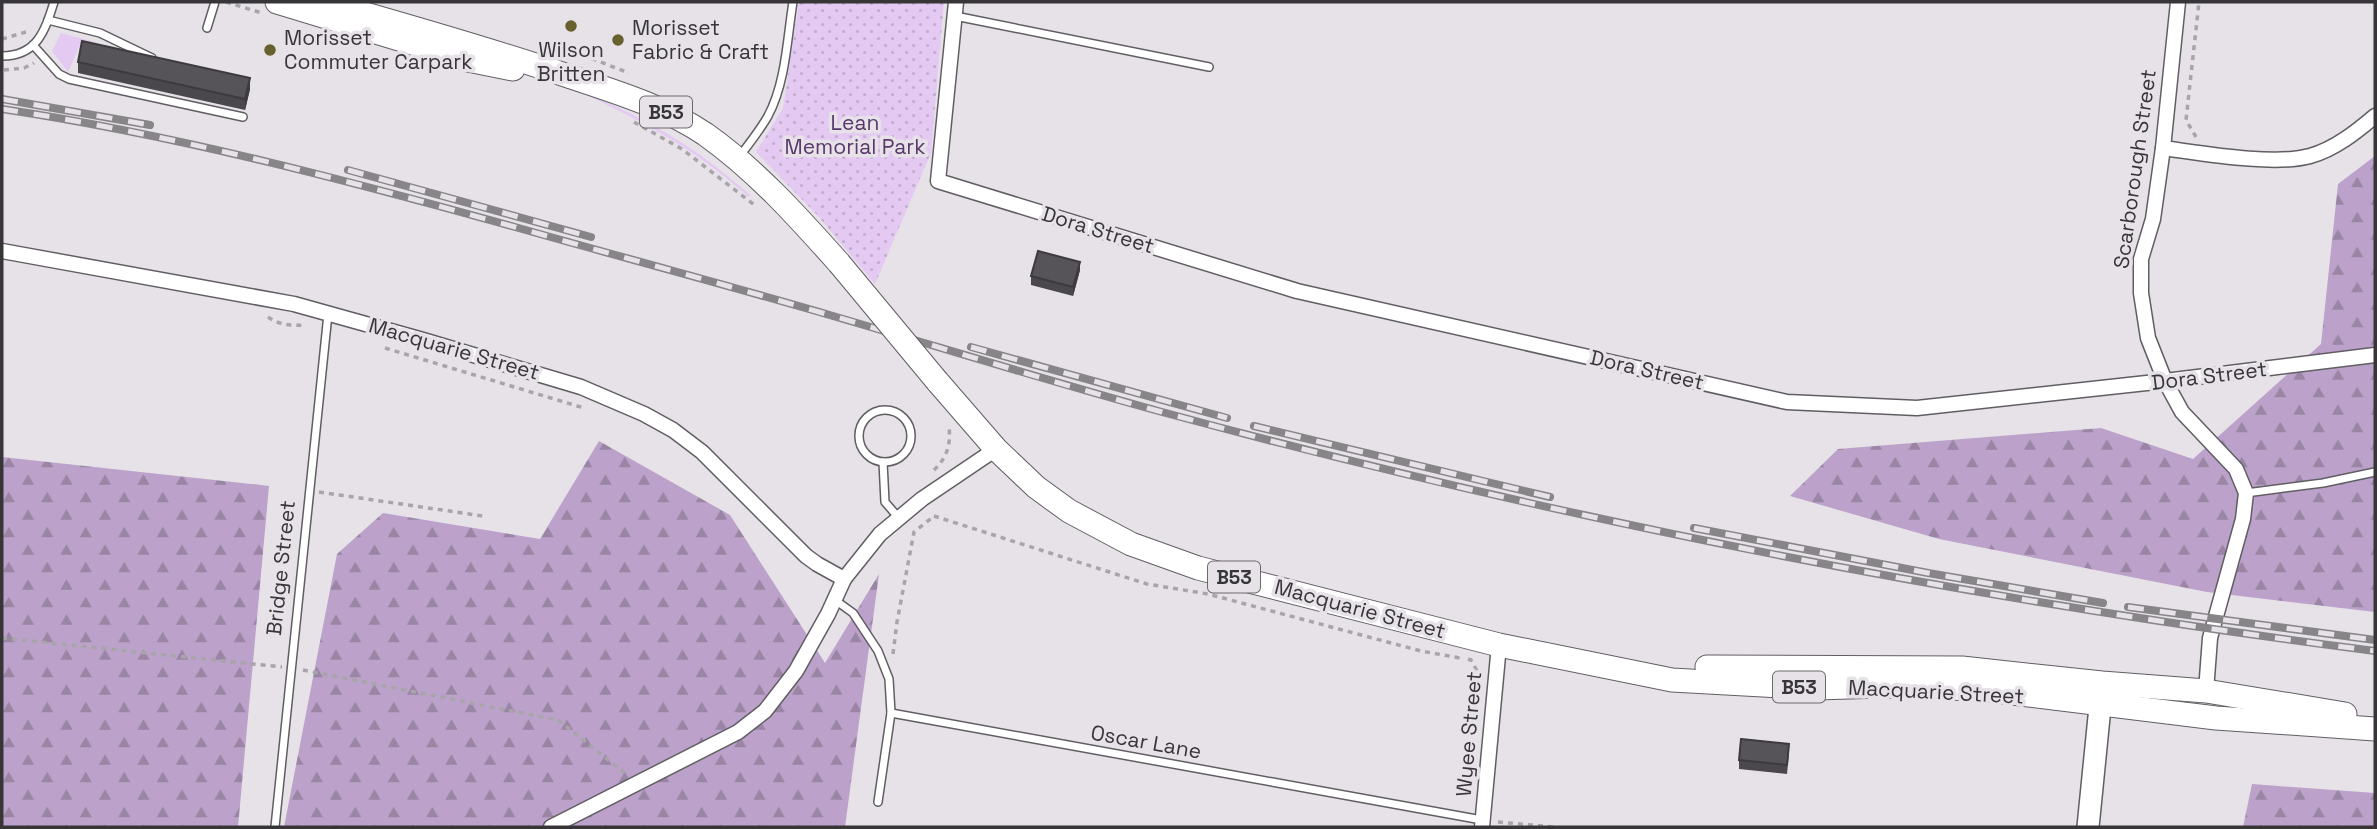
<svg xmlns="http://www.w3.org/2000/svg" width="2377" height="829" viewBox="0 0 2377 829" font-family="'Space Grotesk',sans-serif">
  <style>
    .green { fill: #e4caf2 }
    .forest { fill: url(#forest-firs) }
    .park { fill: url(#park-dots) }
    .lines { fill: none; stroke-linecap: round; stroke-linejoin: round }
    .service-casing { stroke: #615e63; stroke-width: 10 }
    .minor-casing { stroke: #615e63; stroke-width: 17 }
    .secondary-casing { stroke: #615e63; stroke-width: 24 }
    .primary-casing { stroke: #615e63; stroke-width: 25 }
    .path { stroke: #a8a5aa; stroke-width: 3.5; stroke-dasharray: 5 5; stroke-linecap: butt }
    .service { stroke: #fff; stroke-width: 7 }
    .minor { stroke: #fff; stroke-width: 14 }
    .secondary { stroke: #fff; stroke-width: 21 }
    .primary { stroke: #fff; stroke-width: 23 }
    .rail-casing { stroke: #888589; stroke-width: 8 }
    .rail { stroke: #e6e2e8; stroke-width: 5; stroke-dasharray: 16; stroke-linecap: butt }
    .primary-bridge-casing { stroke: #615e63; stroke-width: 25; stroke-linecap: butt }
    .primary-bridge { stroke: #fff; stroke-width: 23 }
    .wall { fill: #4b484d }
    .shaded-wall { fill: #3d3b3e }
    .building { fill: #575459; stroke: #3d3b3e; stroke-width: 2 }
    .poi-dot { fill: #66612d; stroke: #e6e2e8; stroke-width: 2.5 }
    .labels { text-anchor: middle; stroke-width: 7; stroke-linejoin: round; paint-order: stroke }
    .shield { fill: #e6e2e8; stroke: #6c696d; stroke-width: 2 }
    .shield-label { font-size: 19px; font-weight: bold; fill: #373538 }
    .poi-label { font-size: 21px; fill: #373538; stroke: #e6e2e8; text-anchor: start }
    .park-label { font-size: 21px; fill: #59376b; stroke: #e6e2e8 }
    .street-label { font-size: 21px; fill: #373538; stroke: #e6e2e8 }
  </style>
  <defs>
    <pattern id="forest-firs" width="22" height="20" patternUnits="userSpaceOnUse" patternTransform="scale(1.75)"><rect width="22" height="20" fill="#bca2ca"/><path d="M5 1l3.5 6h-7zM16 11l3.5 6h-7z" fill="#9a85a5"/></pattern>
    <pattern id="park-dots" width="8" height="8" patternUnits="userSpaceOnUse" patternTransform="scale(1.75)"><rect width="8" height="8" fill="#e4caf2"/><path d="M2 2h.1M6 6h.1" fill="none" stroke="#c4aed0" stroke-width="1.8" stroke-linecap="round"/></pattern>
  </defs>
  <rect width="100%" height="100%" fill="#e6e2e8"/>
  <!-- green -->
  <g class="green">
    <polygon points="61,33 98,43 97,46 81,43 68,72 52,51"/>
    <path d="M592,96C654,122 699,150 750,195L749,197C697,151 653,127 591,97Z"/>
  </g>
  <!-- forest -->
  <g class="forest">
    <polygon points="2375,156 2375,612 2207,592 1939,539 1790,496 1838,449 2101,428 2193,459 2321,344 2338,184"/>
    <polygon points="599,441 730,515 825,663 879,574 845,827 284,827 337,554 383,513 540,539"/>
    <polygon points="2,457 269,486 238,827 2,827"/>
    <polygon points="2252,784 2375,793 2375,827 2243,827"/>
  </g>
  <!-- park -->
  <polygon class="park" points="799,2 944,2 931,153 875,284 817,215 756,152 783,108"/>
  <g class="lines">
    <defs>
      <g id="service">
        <polyline points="955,16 1209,67"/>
        <polyline points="48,20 100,33 152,58"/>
        <polyline points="207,28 215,2"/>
        <polyline points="33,45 59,74 69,79 243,117"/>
        <path d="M2,56C37,56 45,31 54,2"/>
        <path d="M739,157C749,144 760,130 768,116C786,82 787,39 793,2"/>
        <circle cx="885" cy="436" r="26"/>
        <polyline points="883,462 885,502 898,517"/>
        <polyline points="2246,493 2323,483 2375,472"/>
        <polyline points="835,600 853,613 878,651 889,679 891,713 878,802"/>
        <polyline points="891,713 1482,820"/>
        <polyline points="275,827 328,314"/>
      </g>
      <g id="minor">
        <polyline points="956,2 938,181 1297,291 1787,402 1917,408 2165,381 2375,355"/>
        <polyline points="2178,2 2163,148 2153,219 2141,259 2141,293 2148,338 2165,381 2182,412 2236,469 2246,493 2243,519 2210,638 2206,691"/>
        <path d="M2163,148C2201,153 2274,166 2310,156C2335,149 2356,132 2375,116"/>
        <polyline points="2,251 294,304 423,340 581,387 644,414 673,430 702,452 806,556 817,564 844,579"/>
        <polyline points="551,827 738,732 765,711 796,671 828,614 844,579 880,534 922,499 996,449"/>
        <polyline points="1482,827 1499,645"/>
      </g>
      <polyline id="secondary" points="2088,827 2102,687"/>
      <g id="primary">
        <polyline points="277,2 468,60 513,69"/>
        <path d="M324,2C406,26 487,48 568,76C616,92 663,106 705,134C756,170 798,217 839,263"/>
        <polyline points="937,381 996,449 1036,487 1069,511 1131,544 1198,568 1499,645 1672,680 1816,688 1883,686 1979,689 2216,718 2375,729"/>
        <polyline points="1707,667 1962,668 2102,683 2206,691 2345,714"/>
      </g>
    </defs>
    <!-- service casing -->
    <use href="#service" class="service-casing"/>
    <!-- minor casing -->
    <use href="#minor" class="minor-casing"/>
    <!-- secondary casing -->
    <use href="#secondary" class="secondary-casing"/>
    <!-- primary casing -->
    <use href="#primary" class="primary-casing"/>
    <!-- path -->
    <g class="path">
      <polyline points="226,2 262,13"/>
      <polyline points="2,39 26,32"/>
      <polyline points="553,48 590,58 629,73"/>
      <polyline points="4,70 24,68 34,63"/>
      <polyline points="634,122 682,149 757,207"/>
      <polyline points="2196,137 2186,120 2199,2"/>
      <path d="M268,317C279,325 291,326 304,325"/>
      <polyline points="385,348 584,408"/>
      <path d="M934,470C947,458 951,444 949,427"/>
      <polyline points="319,492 483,516"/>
      <polyline points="934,516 1147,584 1208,594 1421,651 1460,658"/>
      <polyline points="2,638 282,667"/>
      <polyline points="893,654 897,622 914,532 934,516"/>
      <polyline points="1468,659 1471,660 1476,669 1478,689"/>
      <polyline points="303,670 558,720 625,773"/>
      <polyline points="1498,822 1554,827"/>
    </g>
    <!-- service -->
    <use href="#service" class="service"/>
    <!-- minor -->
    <use href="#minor" class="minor"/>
    <!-- secondary -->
    <use href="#secondary" class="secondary"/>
    <!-- primary -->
    <use href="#primary" class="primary"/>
    <defs>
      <g id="rail">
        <polyline points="2,99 150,125"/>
        <path d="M2,109C176,135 346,180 515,227C621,257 727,285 833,316C943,348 1052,382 1162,412C1561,520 1966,599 2375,651"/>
        <polyline points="348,170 591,237"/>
        <polyline points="971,347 1227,418"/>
        <polyline points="1254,426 1550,497"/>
        <polyline points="1694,528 1928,573 2103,603"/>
        <polyline points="2128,607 2375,640"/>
      </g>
    </defs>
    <!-- rail casing -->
    <use href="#rail" class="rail-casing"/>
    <!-- rail -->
    <use href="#rail" class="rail"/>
    <defs>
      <polyline id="primary-bridge" points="839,263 937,381"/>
    </defs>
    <!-- primary-bridge casing -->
    <use href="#primary-bridge" class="primary-bridge-casing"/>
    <!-- primary-bridge -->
    <use href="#primary-bridge" class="primary-bridge"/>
  </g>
  <!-- wall -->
  <g class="wall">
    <polygon points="78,62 250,89 245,110 78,73"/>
    <polygon points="1080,270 1073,296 1031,285 1031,276"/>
    <polygon points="1789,753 1787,774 1739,769 1739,760"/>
  </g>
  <!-- shaded-wall -->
  <g class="shaded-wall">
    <polygon points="250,78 250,89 245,110 245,99"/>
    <polygon points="1080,262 1080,270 1073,296 1073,287"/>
  </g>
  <!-- building -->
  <g class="building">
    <polygon points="82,41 250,78 245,99 78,62"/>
    <polygon points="1038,251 1080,262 1073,287 1031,276"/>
    <polygon points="1741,739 1789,744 1787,765 1739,760"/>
  </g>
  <!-- markers -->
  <g class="poi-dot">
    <circle cx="571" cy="26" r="7"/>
    <circle cx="618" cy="40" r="7"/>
    <circle cx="270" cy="50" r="7"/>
  </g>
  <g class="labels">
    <!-- shield labels -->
    <g class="shield">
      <rect x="640" y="96.5" width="52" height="31" rx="5"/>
      <rect x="1208" y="561.5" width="52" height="31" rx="5"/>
      <rect x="1773" y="671.5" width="52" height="31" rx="5"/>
    </g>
    <g class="shield-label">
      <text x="666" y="119">B53</text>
      <text x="1234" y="584">B53</text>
      <text x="1799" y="694">B53</text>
    </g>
    <!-- poi labels -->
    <g class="poi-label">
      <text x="632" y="35">Morisset<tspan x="632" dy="24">Fabric &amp; Craft</tspan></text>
      <text x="284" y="45">Morisset<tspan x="284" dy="24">Commuter Carpark</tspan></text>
      <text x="571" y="57" text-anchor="middle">Wilson<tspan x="571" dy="24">Britten</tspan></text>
    </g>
    <!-- park labels -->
    <g class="park-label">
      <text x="855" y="130">Lean<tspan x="855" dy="24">Memorial Park</tspan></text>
    </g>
    <!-- street labels -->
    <g class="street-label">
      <text transform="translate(2135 169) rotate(-82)" y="7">Scarborough Street</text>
      <text transform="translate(1098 230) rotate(17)" y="7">Dora Street</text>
      <text transform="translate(454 349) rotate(16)" y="7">Macquarie Street</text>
      <text transform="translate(1647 370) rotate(13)" y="7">Dora Street</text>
      <text transform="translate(2209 376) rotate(-7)" y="7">Dora Street</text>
      <text transform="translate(281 568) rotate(-84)" y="7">Bridge Street</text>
      <text transform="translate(1360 609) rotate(15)" y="7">Macquarie Street</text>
      <text transform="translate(1936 692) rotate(3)" y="7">Macquarie Street</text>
      <text transform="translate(1469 734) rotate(-85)" y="7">Wyee Street</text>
      <text transform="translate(1146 742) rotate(10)" y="7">Oscar Lane</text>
    </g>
  </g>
  <!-- border -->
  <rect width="2377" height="829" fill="none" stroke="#373538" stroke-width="7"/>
</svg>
